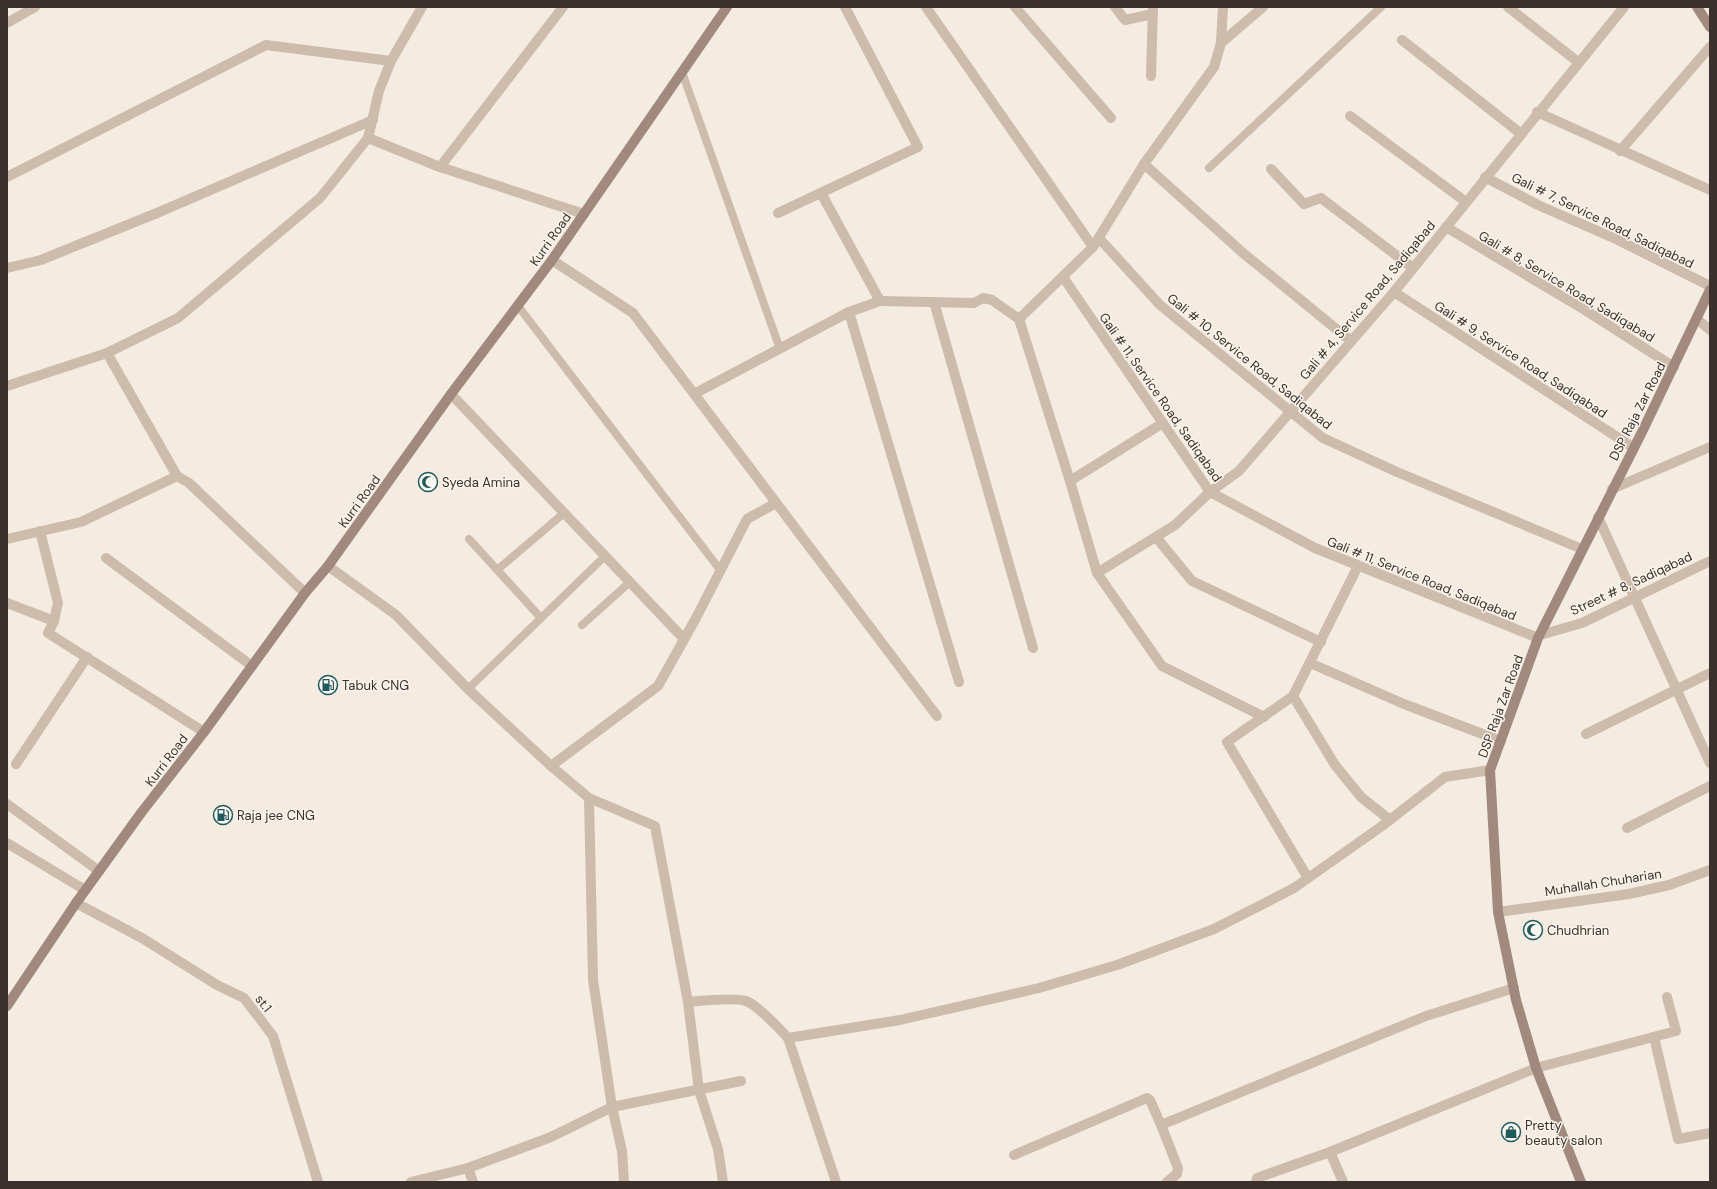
<svg xmlns="http://www.w3.org/2000/svg" width="1717" height="1189" viewBox="0 0 1717 1189" font-family="'DM Sans',sans-serif">
  <style>
    .lines { fill: none; stroke-linecap: round; stroke-linejoin: round }
    .lane { stroke: #cdbbac; stroke-width: 8 }
    .street { stroke: #cdbbac; stroke-width: 10 }
    .secondary { stroke: #a18a7d; stroke-width: 10 }
    .labels { text-anchor: middle; stroke-width: 3; stroke-linejoin: round; paint-order: stroke }
    .street-label { font-size: 13px; fill: #3b302b; stroke: #fbf5ee }
    .poi-label { font-size: 13px; fill: #3b302b; stroke: #fbf5ee; text-anchor: start }
  </style>
  <rect width="100%" height="100%" fill="#f4ebe1"/>
  <g class="lines">
    <!-- lane -->
    <g class="lane">
      <polyline points="682,72 780,349"/>
      <polyline points="1209,168 1381,7"/>
      <polyline points="518,306 721,571"/>
      <polyline points="469,539 541,618"/>
      <polyline points="497,570 564,513"/>
      <polyline points="582,625 630,582"/>
      <polyline points="468,689 605,556"/>
    </g>
    <!-- street -->
    <g class="street">
      <polyline points="422,7 391,61 379,91 368,138 440,167 584,214"/>
      <polyline points="926,7 1093,247"/>
      <polyline points="1015,7 1111,118"/>
      <polyline points="1115,7 1125,20 1153,14"/>
      <polyline points="1263,7 1221,43 1214,67 1144,164 1243,253 1351,341"/>
      <polyline points="1508,7 1578,62"/>
      <polyline points="7,23 35,7"/>
      <polyline points="1402,40 1520,133"/>
      <polyline points="1221,43 1223,7"/>
      <polyline points="1151,76 1153,7"/>
      <polyline points="1537,112 1710,190"/>
      <polyline points="1350,116 1466,202"/>
      <polyline points="1620,151 1710,47"/>
      <polyline points="440,167 563,7"/>
      <polyline points="1271,169 1304,204 1321,198 1413,268"/>
      <polyline points="7,177 266,45 391,61"/>
      <polyline points="1485,177 1538,205 1616,239 1710,286"/>
      <polyline points="778,213 918,147 845,7"/>
      <polyline points="1446,227 1585,310 1674,367"/>
      <polyline points="1099,238 1160,305 1323,438 1397,472 1582,549"/>
      <polyline points="552,260 633,313 937,716"/>
      <polyline points="7,268 41,260 157,213 373,120"/>
      <polyline points="1063,277 1210,492 1315,548 1538,638"/>
      <polyline points="1394,292 1634,448"/>
      <polyline points="880,301 974,303 983,298 992,300 1019,319 1070,481 1097,573 1162,666 1264,717"/>
      <polyline points="934,302 1033,648"/>
      <polyline points="849,312 959,682"/>
      <polyline points="1019,319 1093,247 1144,164"/>
      <polyline points="1697,319 1710,330"/>
      <polyline points="107,353 177,476 189,483 305,593"/>
      <polyline points="7,386 107,353 178,318 320,198 368,138"/>
      <polyline points="451,394 684,639"/>
      <polyline points="694,394 849,312 880,301 821,193"/>
      <polyline points="1070,481 1163,423"/>
      <polyline points="1612,489 1710,447"/>
      <polyline points="1598,517 1710,763"/>
      <polyline points="40,531 58,603 54,621"/>
      <polyline points="1156,537 1192,581 1321,642"/>
      <polyline points="7,539 81,522 177,476"/>
      <polyline points="106,558 252,666"/>
      <polyline points="328,566 396,615 468,689 551,766 589,798 655,826 688,1002 699,1090 718,1149 723,1182"/>
      <polyline points="1097,573 1175,525 1210,492 1239,471 1394,292 1624,7"/>
      <polyline points="7,603 54,621 48,633 204,732"/>
      <polyline points="1540,635 1582,623 1710,561"/>
      <polyline points="1310,663 1404,704 1501,741"/>
      <polyline points="1293,696 1335,765 1361,797 1390,820"/>
      <polyline points="1586,734 1710,673"/>
      <polyline points="16,764 87,657"/>
      <polyline points="551,766 658,686 696,618 747,519 776,503"/>
      <polyline points="589,798 593,980 612,1107 622,1151 624,1182"/>
      <polyline points="7,804 99,871"/>
      <polyline points="1627,828 1710,786"/>
      <polyline points="7,843 85,890"/>
      <polyline points="1308,878 1227,742 1293,696 1358,566"/>
      <polyline points="76,903 142,938 217,985 244,998 273,1036 318,1182"/>
      <polyline points="1498,912 1629,894 1669,885 1710,870"/>
      <path d="M688,1002C701,1001 734,997 746,1001C757,1005 780,1029 788,1038L836,1182"/>
      <polyline points="1654,1037 1678,1139 1710,1133"/>
      <polyline points="788,1038 900,1020 1039,988 1117,965 1214,929 1294,888 1382,826 1445,777 1490,770"/>
      <polyline points="1161,1125 1178,1168 1177,1174 1167,1182"/>
      <polyline points="1330,1152 1343,1182"/>
      <polyline points="1014,1155 1147,1098 1150,1100 1161,1125 1426,1016 1514,988"/>
      <polyline points="468,1168 473,1182"/>
      <polyline points="411,1182 468,1168 551,1137 612,1107 741,1081"/>
      <polyline points="1256,1182 1257,1178 1330,1152 1536,1068 1676,1031 1667,997"/>
    </g>
    <!-- secondary -->
    <g class="secondary">
      <polyline points="1697,7 1710,27"/>
      <polyline points="7,1006 76,903 141,813 204,732 305,593 328,566 451,394 552,260 727,7"/>
      <polyline points="1581,1182 1536,1068 1516,1000 1498,912 1490,770 1538,638 1642,432 1710,290"/>
    </g>
  </g>
  <!-- icons -->
  <defs>
    <symbol id="mosque-ring" viewBox="-11 -11 22 22"><circle r="9.5" fill="#fbf5ee" stroke="#1f5a5e" stroke-width="1.5"/><path d="M3.5-4.9A6 6 0 1 0 3.5 4.9A5 5 0 1 1 3.5-4.9Z" fill="#1f5a5e"/></symbol>
    <symbol id="fuel-ring" viewBox="-11 -11 22 22"><circle r="9.5" fill="#fbf5ee" stroke="#1f5a5e" stroke-width="1.5"/><path d="M-5.5-6h7V0h2V4h1.3V-2.5L3-4.5l.8-.8L6-3V5H2.5V1h-1V6h-7ZM-4.2-4.7v3.2H.2V-4.7Z" fill="#1f5a5e"/></symbol>
    <symbol id="shop-ring" viewBox="-11 -11 22 22"><circle r="9.5" fill="#fbf5ee" stroke="#1f5a5e" stroke-width="1.5"/><path d="M-5-2.5h2.3a2.7 3.5 0 0 1 5.4 0H5L5.5 6h-11ZM-1.5-2.5h3a1.5 2.3 0 0 0-3 0Z" fill="#1f5a5e"/></symbol>
  </defs>
  <g fill-rule="evenodd">
    <use href="#mosque-ring" x="417" y="471" width="22" height="22"/>
    <use href="#fuel-ring" x="317" y="674" width="22" height="22"/>
    <use href="#fuel-ring" x="212" y="804" width="22" height="22"/>
    <use href="#mosque-ring" x="1522" y="919" width="22" height="22"/>
    <use href="#shop-ring" x="1500" y="1121" width="22" height="22"/>
  </g>
  <g class="labels">
    <!-- street labels -->
    <g class="street-label">
      <text transform="translate(1603 220) rotate(26)" y="5">Gali # 7, Service Road, Sadiqabad</text>
      <text transform="translate(550 239) rotate(-55)" y="5">Kurri Road</text>
      <text transform="translate(1567 286) rotate(31)" y="5">Gali # 8, Service Road, Sadiqabad</text>
      <text transform="translate(1367 300) rotate(-50)" y="5">Gali # 4, Service Road, Sadiqabad</text>
      <text transform="translate(1521 359) rotate(33)" y="5">Gali # 9, Service Road, Sadiqabad</text>
      <text transform="translate(1250 361) rotate(39)" y="5">Gali # 10, Service Road, Sadiqabad</text>
      <text transform="translate(1161 397) rotate(55)" y="5">Gali # 11, Service Road, Sadiqabad</text>
      <text transform="translate(1637 411) rotate(-63)" y="5">DSP Raja Zar Road</text>
      <text transform="translate(359 501) rotate(-54)" y="5">Kurri Road</text>
      <text transform="translate(1422 578) rotate(22)" y="5">Gali # 11, Service Road, Sadiqabad</text>
      <text transform="translate(1631 583) rotate(-25)" y="5">Street # 8, Sadiqabad</text>
      <text transform="translate(1500 706) rotate(-70)" y="5">DSP Raja Zar Road</text>
      <text transform="translate(166 760) rotate(-53)" y="5">Kurri Road</text>
      <text transform="translate(1603 882) rotate(-9)" y="5">Muhallah Chuharian</text>
      <text transform="translate(264 1003) rotate(52)" y="5">st.1</text>
    </g>
    <!-- poi labels -->
    <g class="poi-label">
      <text x="442" y="487">Syeda Amina</text>
      <text x="342" y="690">Tabuk CNG</text>
      <text x="237" y="820">Raja jee CNG</text>
      <text x="1547" y="935">Chudhrian</text>
      <text x="1525" y="1130">Pretty<tspan x="1525" dy="15">beauty salon</tspan></text>
    </g>
  </g>
  <!-- border -->
  <rect width="1717" height="1189" fill="none" stroke="#3b302b" stroke-width="16"/>
</svg>
